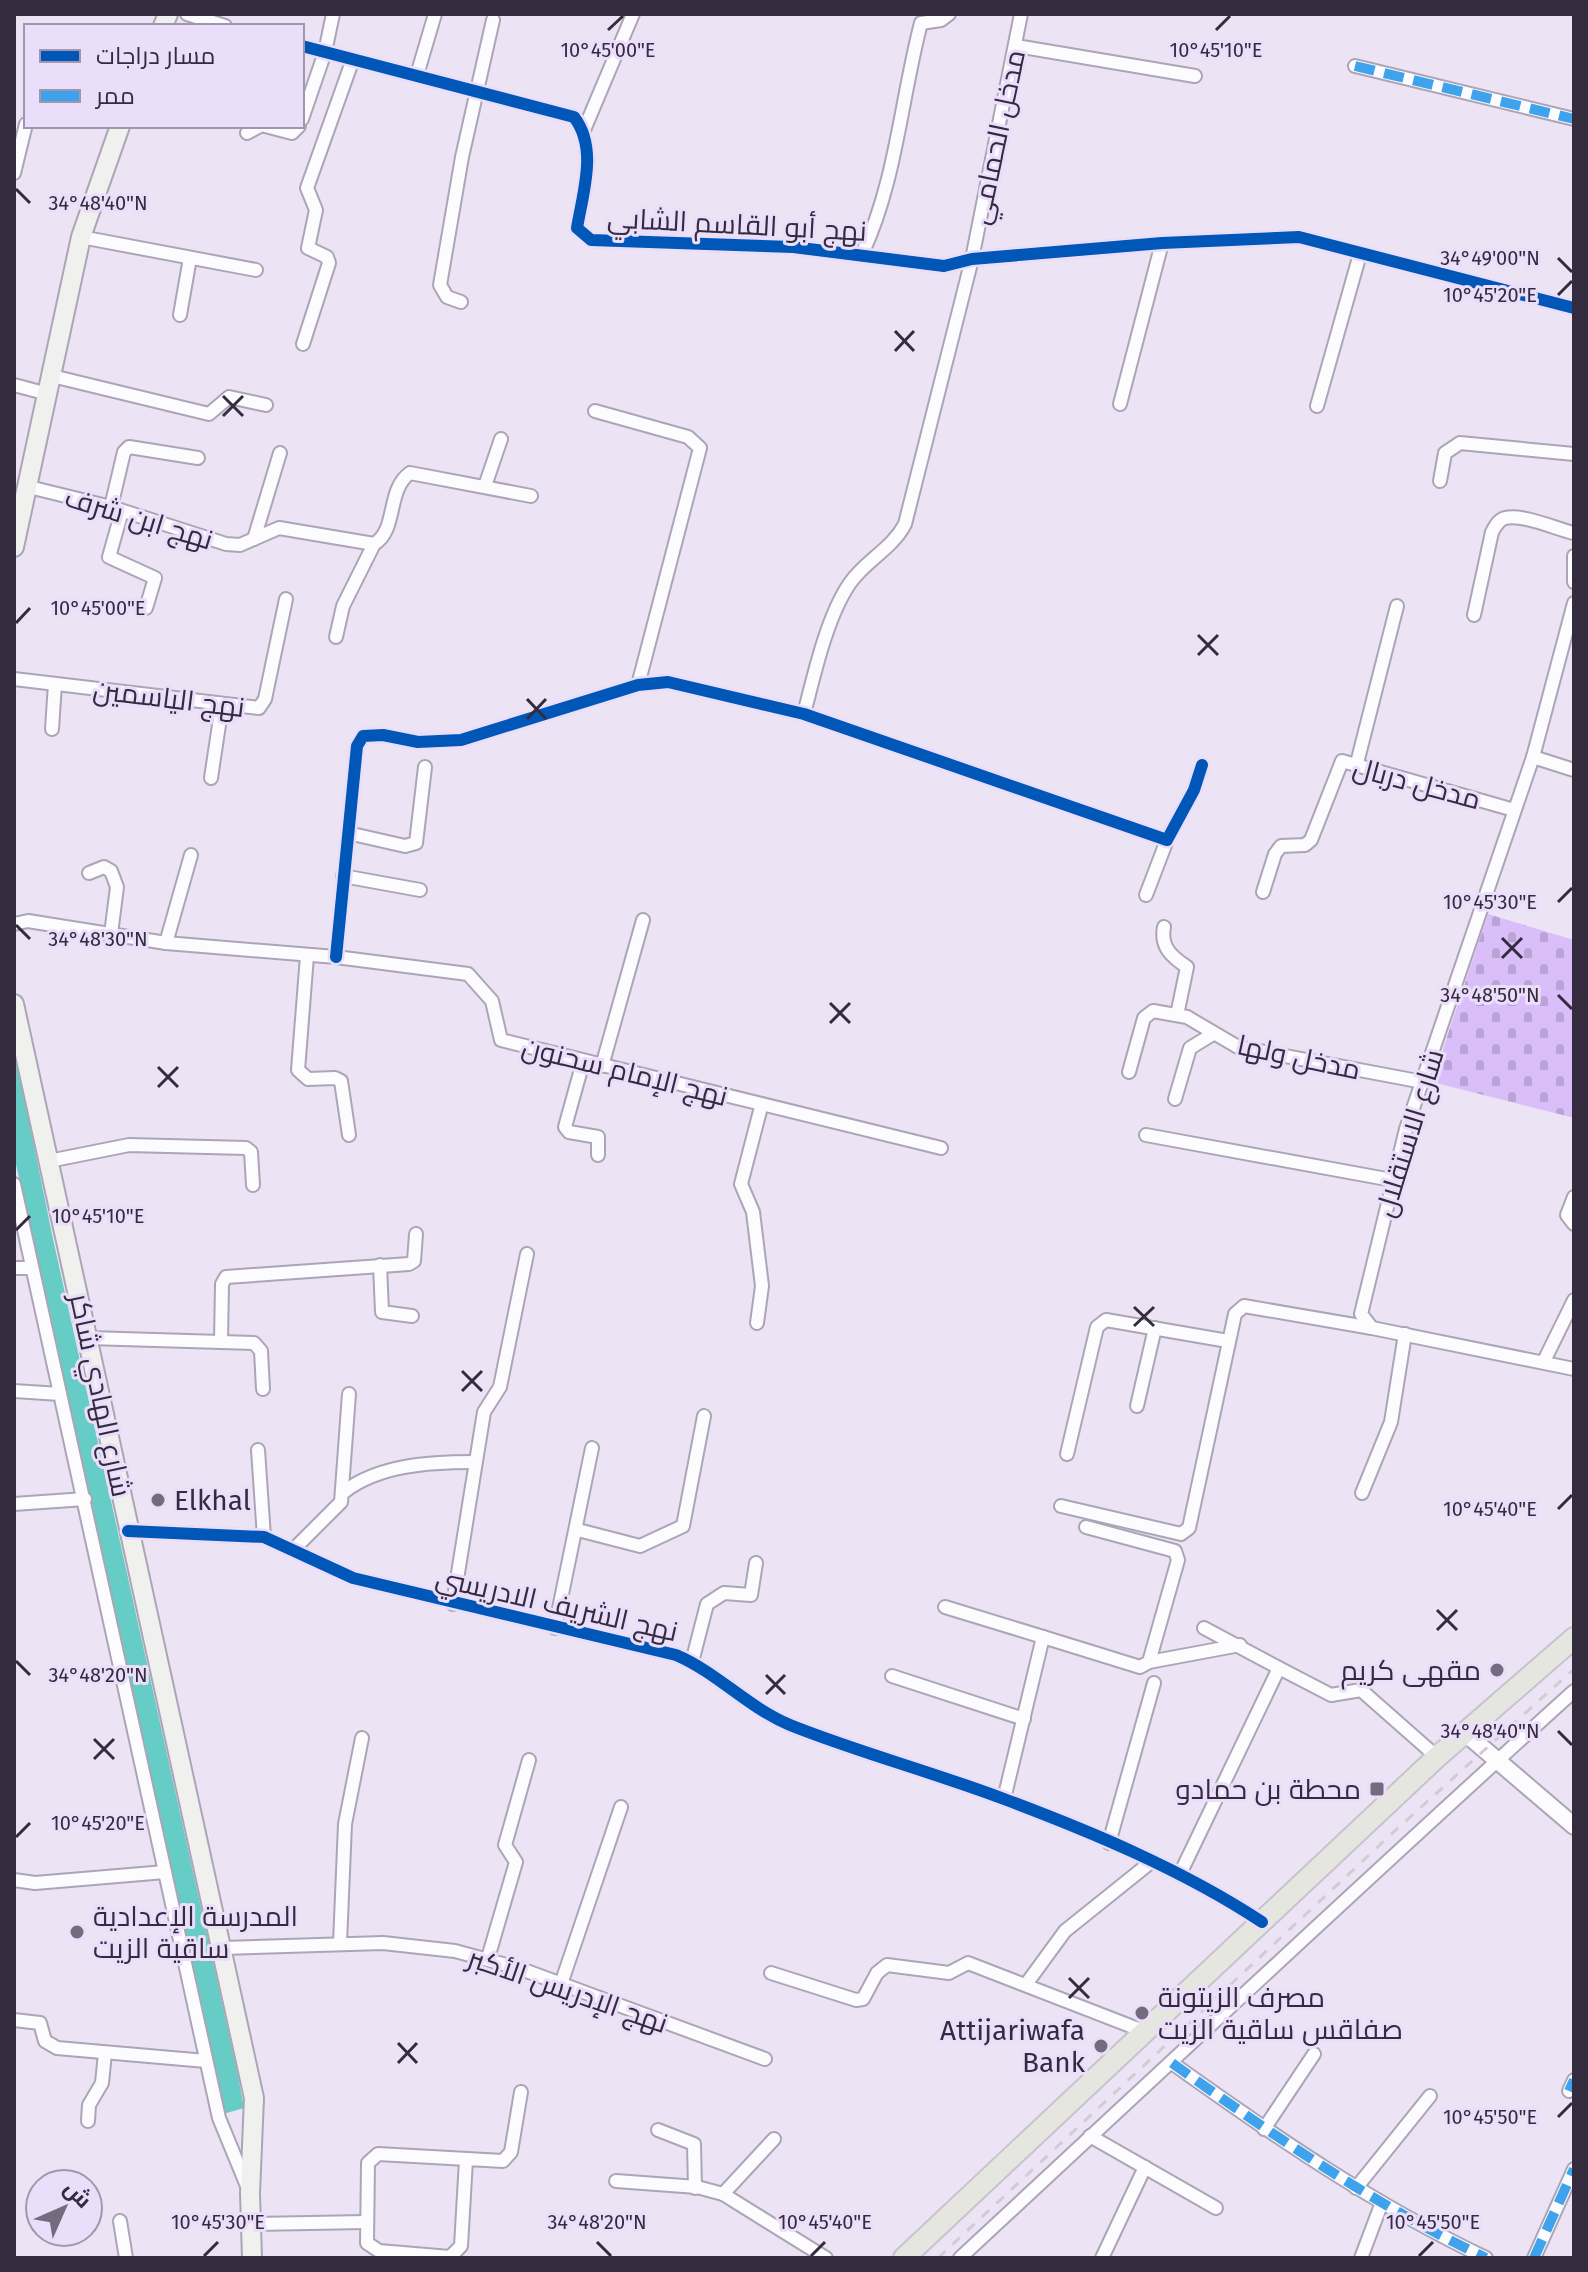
<svg xmlns="http://www.w3.org/2000/svg" width="1588" height="2272" viewBox="0 0 1588 2272" font-family="'Fira Sans',Cairo,sans-serif">
  <style>
    .cemetery { fill: url(#cemetery-stones) }
    .water { fill: #65ccc6 }
    .lines { fill: none; stroke-linecap: round; stroke-linejoin: round }
    .minor-casing { stroke: #aca5b5; stroke-width: 16 }
    .tertiary-casing { stroke: #aca5b5; stroke-width: 20 }
    .secondary-casing { stroke: #aca5b5; stroke-width: 22 }
    .primary-casing { stroke: #c7c3cd; stroke-width: 24 }
    .minor { stroke: #fcfbfe; stroke-width: 12 }
    .tertiary { stroke: #fcfbfe; stroke-width: 16 }
    .secondary { stroke: #f0f0ee; stroke-width: 18 }
    .primary { stroke: #e4e6df; stroke-width: 20 }
    .rail { stroke: #cfcdd2; stroke-width: 3; stroke-dasharray: 10 10; stroke-linecap: butt }
    .quiet { stroke: #3ea3ec; stroke-width: 10; stroke-dasharray: 20 10; stroke-linecap: butt }
    .cycleway-casing { stroke: #ebdefb; stroke-width: 17 }
    .cycleway { stroke: #0057b8; stroke-width: 12 }
    .ticks { fill: none; stroke: #342b3e; stroke-width: 3 }
    .poi-dot { fill: #746c7e; stroke: #ebdefb; stroke-width: 3 }
    .labels { text-anchor: middle; stroke-width: 6; stroke-linejoin: round; paint-order: stroke }
    .street-label { font-size: 28px; fill: #342b3e; stroke: #ebdefb }
    .poi-label { font-size: 28px; fill: #342b3e; stroke: #ebdefb; text-anchor: start }
    .ticks-label { font-size: 20px; text-anchor: middle; fill: #342b3e; stroke: #ebdefb; stroke-width: 6; stroke-linejoin: round; paint-order: stroke }
  </style>
  <defs>
    <pattern id="cemetery-stones" width="16" height="16" patternUnits="userSpaceOnUse" patternTransform="scale(2)"><rect width="16" height="16" fill="#d9bef9"/><path d="M2 7V4a2 2 0 0 1 4 0v3zM10 15v-3a2 2 0 0 1 4 0v3z" fill="#bba3d6"/></pattern>
  </defs>
  <rect width="100%" height="100%" fill="#ece4f5"/>
  <!-- cemetery -->
  <polygon class="cemetery" points="1488,914 1574,940 1574,1118 1432,1082"/>
  <!-- water -->
  <polygon class="water" points="14,1048 53,1239 238,2075 244,2108 223,2114 14,1155"/>
  <g class="lines">
    <defs>
      <g id="minor">
        <polyline points="187,14 225,26"/>
        <path d="M302,46L574,117C598,148 583,192 577,228L591,240L793,247L944,266L972,259L1162,243L1299,237L1574,308"/>
        <polyline points="1016,46 1195,76"/>
        <polyline points="1355,66 1574,119"/>
        <polyline points="417,75 435,14"/>
        <polyline points="302,119 325,52 333,14"/>
        <polyline points="265,126 292,133 299,126"/>
        <polyline points="584,130 633,14"/>
        <polyline points="247,133 260,126"/>
        <polyline points="14,173 26,124"/>
        <polyline points="81,237 256,270"/>
        <path d="M862,254C896,182 901,99 921,23L941,20L949,14"/>
        <polyline points="461,302 447,297 440,285 462,157 493,20"/>
        <polyline points="180,315 190,258"/>
        <polyline points="303,344 329,263 327,257 308,248 316,210 307,188 353,59"/>
        <polyline points="52,376 209,414 229,397 266,405"/>
        <polyline points="14,385 48,394"/>
        <polyline points="1120,404 1162,243"/>
        <polyline points="1317,406 1360,254"/>
        <polyline points="595,411 688,437 700,448 638,685"/>
        <polyline points="1440,481 1445,453 1460,443 1574,454"/>
        <polyline points="485,486 501,439"/>
        <path d="M29,487L111,507L226,544L240,545L279,528L374,544C398,530 386,490 410,473L531,496"/>
        <polyline points="111,507 124,452 129,447 198,458"/>
        <polyline points="122,511 109,557 155,578 146,608"/>
        <polyline points="254,539 280,453"/>
        <polyline points="1574,556 1574,582"/>
        <polyline points="1574,603 1533,757 1406,1129 1361,1314 1372,1328 1574,1369"/>
        <path d="M1474,615L1492,532C1495,527 1498,520 1505,518C1524,514 1556,529 1574,533"/>
        <polyline points="336,637 343,606 374,544"/>
        <polyline points="14,679 259,708 265,699 286,599"/>
        <path d="M804,714C814,675 827,616 850,583C866,560 892,549 905,524L972,259L1021,14"/>
        <polyline points="52,729 55,684"/>
        <polyline points="1533,757 1574,770"/>
        <polyline points="1357,763 1397,606"/>
        <polyline points="211,778 222,705"/>
        <polyline points="348,833 405,846 416,843 425,767"/>
        <polyline points="89,873 104,867 111,871 117,887 111,934"/>
        <polyline points="343,876 420,890"/>
        <polyline points="1263,892 1275,854 1281,846 1305,845 1311,840 1342,761 1514,810"/>
        <polyline points="1146,895 1167,840"/>
        <polyline points="14,924 28,921 166,943 336,957 468,974 492,1001 501,1040 941,1148"/>
        <path d="M1164,927C1160,947 1172,957 1187,967L1177,1015"/>
        <polyline points="166,943 191,855"/>
        <polyline points="307,956 298,1070 308,1079 335,1078 341,1081 349,1135"/>
        <polyline points="336,957 357,746 363,736 383,735 418,742 461,740 638,685 668,682 804,714 1167,840 1194,790 1202,765"/>
        <polyline points="583,1062 565,1127 569,1132 598,1137 598,1155"/>
        <polyline points="602,1066 643,920"/>
        <polyline points="1129,1072 1144,1018 1153,1011 1187,1017 1238,1047 1423,1082"/>
        <polyline points="1175,1099 1190,1048 1213,1034"/>
        <polyline points="1146,1135 1392,1180"/>
        <polyline points="49,1161 129,1145 246,1148 251,1152 253,1185"/>
        <polyline points="14,1184 219,2118 247,2186"/>
        <polyline points="1574,1197 1567,1215 1574,1224"/>
        <polyline points="380,1265 382,1312 412,1316"/>
        <polyline points="14,1268 31,1268"/>
        <polyline points="757,1323 762,1286 753,1212 741,1184 761,1107"/>
        <polyline points="89,1338 254,1343 261,1351 263,1389"/>
        <polyline points="221,1341 222,1284 226,1277 409,1264 414,1261 416,1234"/>
        <polyline points="1544,1361 1574,1300"/>
        <polyline points="14,1391 60,1394"/>
        <polyline points="1137,1406 1155,1328"/>
        <polyline points="258,1450 264,1537"/>
        <polyline points="1067,1454 1097,1327 1106,1320 1228,1341"/>
        <path d="M344,1492C378,1465 430,1462 473,1462"/>
        <polyline points="1362,1493 1391,1422 1405,1334"/>
        <polyline points="14,1504 85,1499"/>
        <polyline points="1061,1506 1181,1534 1189,1528 1235,1314 1244,1306 1372,1328"/>
        <polyline points="578,1530 640,1546 683,1526 704,1416"/>
        <path d="M128,1531L264,1537L353,1578L676,1655C718,1673 747,1707 790,1725C860,1753 933,1772 1004,1799C1092,1832 1183,1870 1262,1922"/>
        <polyline points="294,1549 341,1502 349,1394"/>
        <polyline points="453,1604 484,1412 500,1387 527,1254"/>
        <polyline points="945,1607 1043,1637 1004,1799"/>
        <polyline points="555,1628 592,1448"/>
        <polyline points="1043,1637 1140,1667 1149,1662 1178,1560 1175,1551 1086,1527"/>
        <polyline points="692,1662 707,1604 724,1593 751,1595 756,1563"/>
        <polyline points="1149,1662 1240,1645"/>
        <polyline points="1279,1668 1331,1695 1361,1690 1437,1757"/>
        <polyline points="892,1676 1024,1719"/>
        <polyline points="1109,1843 1154,1683"/>
        <polyline points="1180,1874 1279,1668 1204,1628"/>
        <polyline points="14,1880 35,1883 165,1872"/>
        <polyline points="340,1943 345,1824 362,1738"/>
        <polyline points="222,1948 383,1943 455,1951 521,1969 765,2059"/>
        <polyline points="488,1958 516,1862 505,1845 529,1760"/>
        <polyline points="771,1973 856,2000 863,1999 877,1973 887,1965 949,1973 968,1963 1146,2032"/>
        <polyline points="1027,1983 1065,1931 1151,1862"/>
        <polyline points="561,1984 621,1807"/>
        <polyline points="14,2020 40,2023 45,2041 57,2048 206,2061"/>
        <path d="M1172,2063C1274,2136 1373,2204 1486,2258"/>
        <polyline points="1569,2091 1574,2080"/>
        <polyline points="88,2121 89,2105 102,2083 105,2053"/>
        <polyline points="1264,2129 1314,2054"/>
        <polyline points="658,2130 694,2144 695,2188"/>
        <polyline points="1090,2136 1216,2208"/>
        <polyline points="466,2160 461,2246 450,2257 379,2251 367,2243 368,2163 378,2154 503,2161 511,2152 521,2092"/>
        <polyline points="616,2181 697,2187 723,2194 826,2258"/>
        <polyline points="1356,2188 1430,2096"/>
        <polyline points="723,2194 774,2139"/>
        <polyline points="120,2221 126,2258"/>
        <polyline points="251,2224 365,2222"/>
        <path d="M960,2258C1164,2069 1367,1878 1574,1691"/>
        <polyline points="1102,2258 1145,2167"/>
        <polyline points="1361,2258 1381,2205"/>
        <polyline points="1534,2258 1574,2169"/>
      </g>
      <polyline id="tertiary" points="1464,1732 1574,1826"/>
      <g id="secondary">
        <polyline points="163,26 168,14"/>
        <polyline points="14,547 81,237 120,126"/>
        <polyline points="14,1004 254,2098 250,2193 252,2258"/>
      </g>
      <polyline id="primary" points="904,2258 1437,1757 1574,1638"/>
    </defs>
    <!-- minor casing -->
    <use href="#minor" class="minor-casing"/>
    <!-- tertiary casing -->
    <use href="#tertiary" class="tertiary-casing"/>
    <!-- secondary casing -->
    <use href="#secondary" class="secondary-casing"/>
    <!-- primary casing -->
    <use href="#primary" class="primary-casing"/>
    <!-- minor -->
    <use href="#minor" class="minor"/>
    <!-- tertiary -->
    <use href="#tertiary" class="tertiary"/>
    <!-- secondary -->
    <use href="#secondary" class="secondary"/>
    <!-- primary -->
    <use href="#primary" class="primary"/>
    <!-- rail -->
    <polyline class="rail" points="938,2258 1398,1828 1574,1669"/>
    <!-- quiet -->
    <g class="quiet">
      <polyline points="1355,66 1574,119"/>
      <path d="M1172,2063C1274,2136 1373,2204 1486,2258"/>
      <polyline points="1569,2091 1574,2080"/>
      <polyline points="1534,2258 1574,2169"/>
    </g>
    <defs>
      <g id="cycleway">
        <path d="M302,46L574,117C598,148 583,192 577,228L591,240L793,247L944,266L972,259L1162,243L1299,237L1574,308"/>
        <polyline points="336,957 357,746 363,736 383,735 418,742 461,740 638,685 668,682 804,714 1167,840 1194,790 1202,765"/>
        <path d="M128,1531L264,1537L353,1578L676,1655C718,1673 747,1707 790,1725C860,1753 933,1772 1004,1799C1092,1832 1183,1870 1262,1922"/>
      </g>
    </defs>
    <!-- cycleway casing -->
    <use href="#cycleway" class="cycleway-casing"/>
    <!-- cycleway -->
    <use href="#cycleway" class="cycleway"/>
  </g>
  <!-- ticks -->
  <path class="ticks" d="M608,30L623,16M1216,30L1230,16M16,189L30,203M1558,258L1572,272M1558,295L1572,281M895,331L914,351M895,351L914,331M223,396L243,416M223,416L243,396M16,623L30,608M1198,635L1218,655M1198,655L1218,635M527,699L546,719M527,719L546,699M1558,902L1572,888M16,925L30,939M1502,938L1522,958M1502,958L1522,938M1558,995L1572,1009M830,1003L850,1023M830,1023L850,1003M158,1067L178,1087M158,1087L178,1067M16,1230L30,1216M1134,1307L1154,1326M1134,1326L1154,1307M462,1371L482,1391M462,1391L482,1371M1558,1509L1572,1495M1437,1610L1457,1630M1437,1630L1457,1610M16,1661L30,1675M766,1675L785,1694M766,1694L785,1675M1558,1731L1572,1745M94,1739L114,1759M94,1759L114,1739M16,1837L30,1823M1069,1978L1089,1998M1069,1998L1089,1978M398,2043L417,2063M398,2063L417,2043M1558,2117L1572,2103M597,2242L611,2256M204,2256L218,2242M811,2256L825,2242M1419,2256L1433,2242"/>
  <!-- markers -->
  <g class="poi-dot">
    <circle cx="158" cy="1500" r="8"/>
    <circle cx="1497" cy="1670" r="8"/>
    <rect x="1369" y="1781" width="16" height="16" rx="4"/>
    <circle cx="77" cy="1932" r="8"/>
    <circle cx="1142" cy="2013" r="8"/>
    <circle cx="1101" cy="2046" r="8"/>
  </g>
  <g class="labels">
    <!-- street labels -->
    <g class="street-label">
      <text transform="translate(997 137) rotate(-78)" y="10">مدخل الحمامي</text>
      <text transform="translate(737 224) rotate(3)" y="10">نهج أبو القاسم الشابي</text>
      <text transform="translate(139 518) rotate(17)" y="10">نهج ابن شرف</text>
      <text transform="translate(169 698) rotate(7)" y="10">نهج الياسمين</text>
      <text transform="translate(1417 783) rotate(15)" y="10">مدخل دربال</text>
      <text transform="translate(1299 1057) rotate(12)" y="10">مدخل ولها</text>
      <text transform="translate(625 1071) rotate(14)" y="10">نهج الإمام سحنون</text>
      <text transform="translate(1409 1133) rotate(-73)" y="10">شارع الاستقلال</text>
      <text transform="translate(101 1395) rotate(78)" y="10">شارع الهادي شاكر</text>
      <text transform="translate(557 1604) rotate(13)" y="10">نهج الشريف الادريسي</text>
      <text transform="translate(568 1990) rotate(19)" y="10">نهج الإدريس الأكبر</text>
    </g>
    <!-- poi labels -->
    <g class="poi-label">
      <text x="174" y="1510">Elkhal</text>
      <text x="1481" y="1680" text-anchor="end">مقهى كريم</text>
      <text x="1361" y="1799" text-anchor="end">محطة بن حمادو</text>
      <text x="93" y="1926">المدرسة الإعدادية<tspan x="93" dy="32">ساقية الزيت</tspan></text>
      <text x="1158" y="2007">مصرف الزيتونة<tspan x="1158" dy="32">صفاقس ساقية الزيت</tspan></text>
      <text x="1085" y="2040" text-anchor="end">Attijariwafa<tspan x="1085" dy="32">Bank</tspan></text>
    </g>
  </g>
  <g class="ticks-label">
    <text x="608" y="57">10°45'00"E</text>
    <text x="1216" y="57">10°45'10"E</text>
    <text x="98" y="210">34°48'40"N</text>
    <text x="1490" y="265">34°49'00"N</text>
    <text x="1490" y="302">10°45'20"E</text>
    <text x="98" y="615">10°45'00"E</text>
    <text x="1490" y="909">10°45'30"E</text>
    <text x="98" y="946">34°48'30"N</text>
    <text x="1490" y="1002">34°48'50"N</text>
    <text x="98" y="1223">10°45'10"E</text>
    <text x="1490" y="1516">10°45'40"E</text>
    <text x="98" y="1682">34°48'20"N</text>
    <text x="1490" y="1738">34°48'40"N</text>
    <text x="98" y="1830">10°45'20"E</text>
    <text x="1490" y="2124">10°45'50"E</text>
    <text x="218" y="2229">10°45'30"E</text>
    <text x="597" y="2229">34°48'20"N</text>
    <text x="825" y="2229">10°45'40"E</text>
    <text x="1433" y="2229">10°45'50"E</text>
  </g>
  <!-- border -->
  <rect width="1588" height="2272" fill="none" stroke="#342b3e" stroke-width="32"/>
  <!-- legend -->
  <rect x="24" y="24" width="280" height="104" fill="#ebdefb" stroke="#a296af" stroke-width="2"/>
  <rect x="40" y="50" width="40" height="12" fill="#0057b8" stroke="#a296af" stroke-width="2"/>
  <text x="96" y="64" font-size="24" fill="#342b3e">مسار دراجات</text>
  <rect x="40" y="90" width="40" height="12" fill="#3ea3ec" stroke="#a296af" stroke-width="2"/>
  <text x="96" y="104" font-size="24" fill="#342b3e">ممر</text>
  <!-- north arrow -->
  <g transform="translate(64 2208) rotate(45)"><circle r="38" fill="#ebdefb" stroke="#a296af" stroke-width="2"/>
  <path d="M0-6L14 30L0 20L-14 30Z" fill="#746c7e"/>
  <text y="-12" font-size="22" font-weight="bold" text-anchor="middle" fill="#342b3e">ش</text>
  </g>
</svg>
